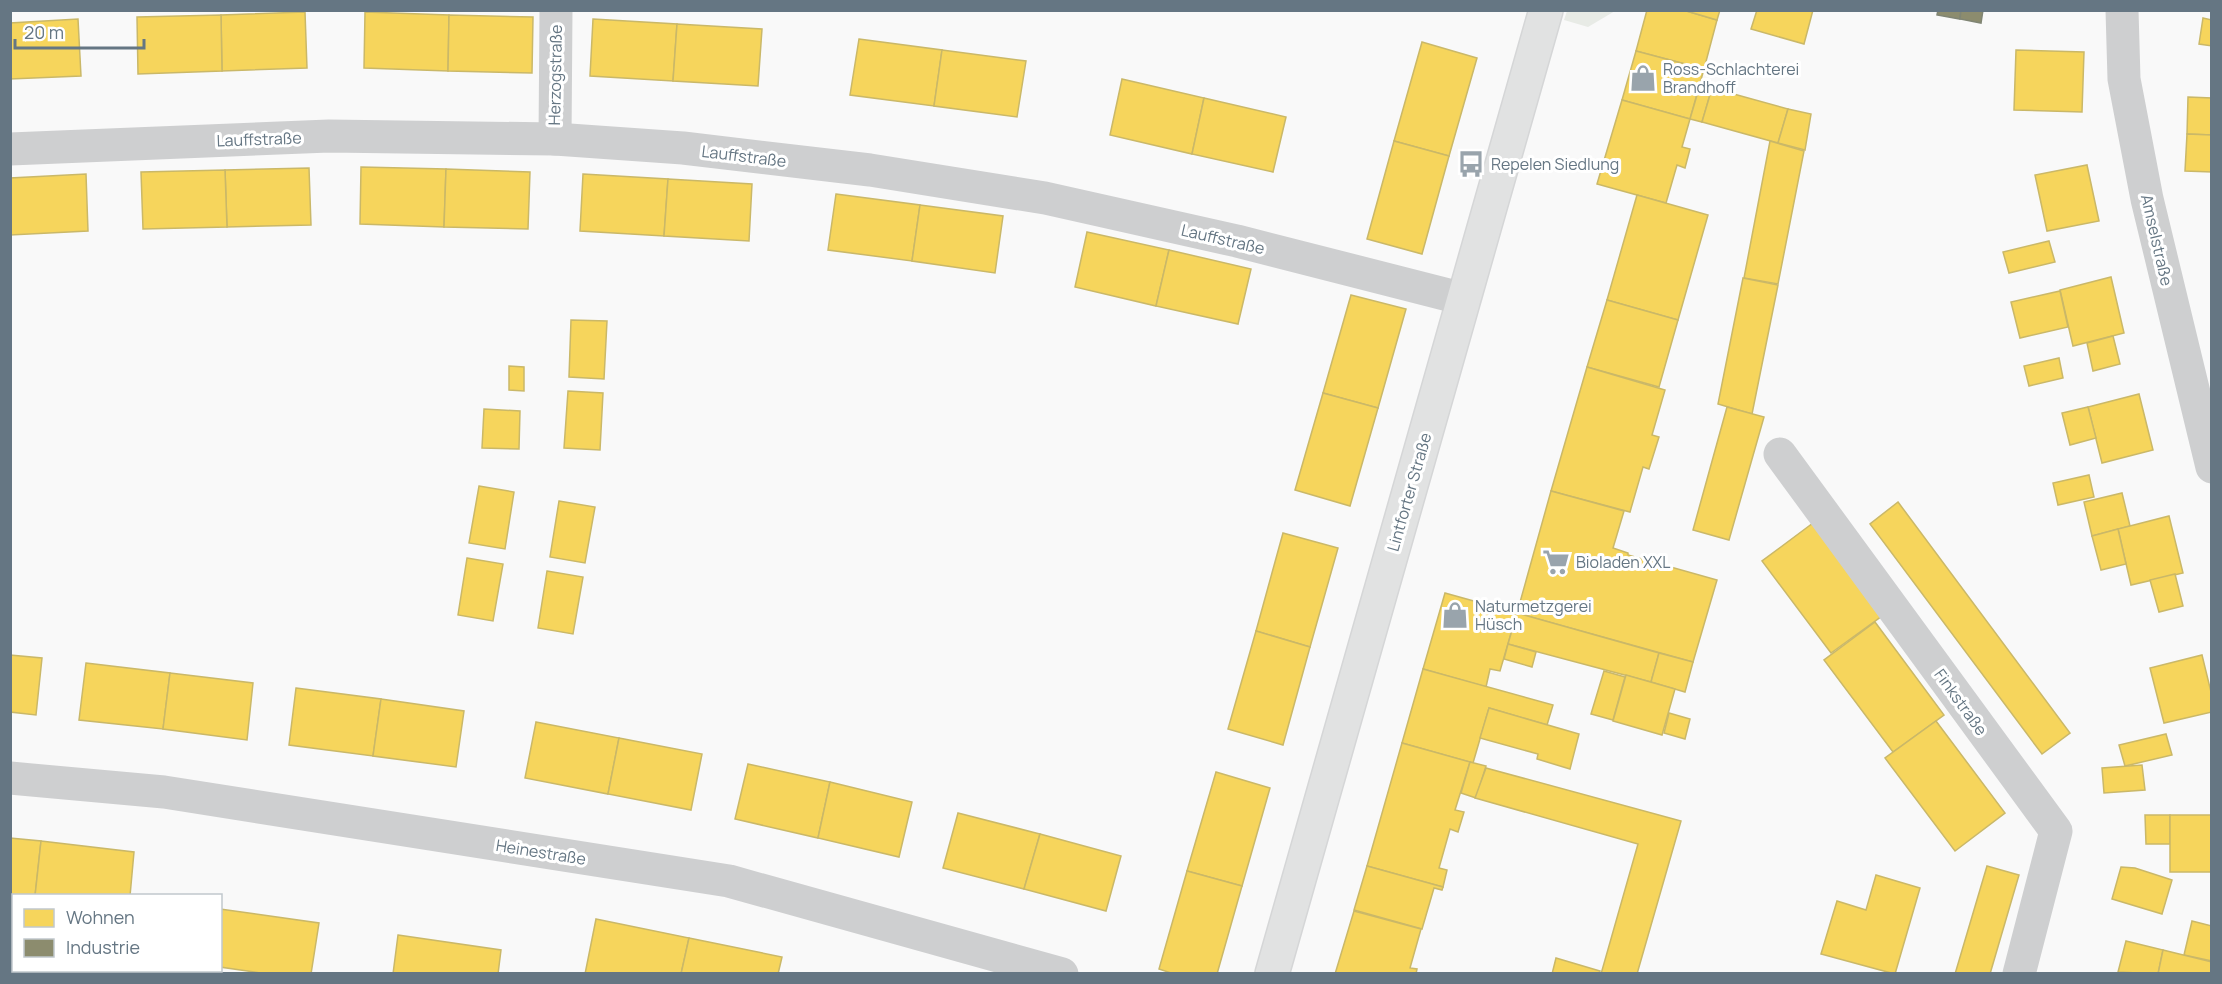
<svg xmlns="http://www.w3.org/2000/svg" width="2222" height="984" viewBox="0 0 2222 984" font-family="Manrope,sans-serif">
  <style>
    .green { fill: #e8ebe6 }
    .homes { fill: #f6d55c; stroke: #cab868; stroke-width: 1.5 }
    .industry { fill: #8c8c6e; stroke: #808574; stroke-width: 1.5 }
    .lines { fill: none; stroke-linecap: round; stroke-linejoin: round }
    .secondary-casing { stroke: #d5d6d7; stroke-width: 36 }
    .street { stroke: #cecfd0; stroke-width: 33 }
    .secondary { stroke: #e1e2e2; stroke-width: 33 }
    .labels { text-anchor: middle; stroke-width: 6; stroke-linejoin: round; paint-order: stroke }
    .poi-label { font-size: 16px; fill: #657683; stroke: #fff; text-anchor: start }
    .street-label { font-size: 16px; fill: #657683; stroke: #fff }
  </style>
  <rect width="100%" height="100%" fill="#f9f9f9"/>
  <!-- green -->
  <polygon class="green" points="1567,11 1567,10 1615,11 1588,27 1564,20"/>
  <!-- homes -->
  <g class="homes">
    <polygon points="1647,10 1683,10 1717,20 1704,69 1636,51"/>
    <polygon points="1683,10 1720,10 1717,20"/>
    <polygon points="1757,10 1813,10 1804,44 1751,29"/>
    <polygon points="305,12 307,68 222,71 221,15"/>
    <polygon points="365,12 449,15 448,71 364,68"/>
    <polygon points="221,15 222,71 138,74 137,17"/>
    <polygon points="449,15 533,17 532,73 448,71"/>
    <polygon points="2203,18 2212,20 2212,46 2199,44"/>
    <polygon points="78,19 81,76 10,79 10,23"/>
    <polygon points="593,19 677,24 673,81 590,76"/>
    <polygon points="677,24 762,29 758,86 673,81"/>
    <polygon points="859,39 942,50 934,106 850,95"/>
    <polygon points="1422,42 1477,58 1449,156 1394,141"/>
    <polygon points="942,50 1026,61 1017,117 934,106"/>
    <polygon points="2016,50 2084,52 2082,112 2014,110"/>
    <polygon points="1636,51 1704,69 1690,119 1622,100"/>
    <polygon points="1122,79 1204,98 1192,154 1110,135"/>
    <polygon points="1700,85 1712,88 1702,122 1690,119"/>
    <polygon points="1712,88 1788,109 1778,143 1702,122"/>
    <polygon points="2188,97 2212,98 2212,135 2187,134"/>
    <polygon points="1204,98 1286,117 1273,172 1192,154"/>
    <polygon points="1622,100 1690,119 1682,147 1690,149 1685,168 1677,165 1666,203 1597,184"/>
    <polygon points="1788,109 1811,114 1805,150 1778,143"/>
    <polygon points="2187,134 2212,135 2212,172 2185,171"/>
    <polygon points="1394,141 1449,156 1422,254 1367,239"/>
    <polygon points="1770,141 1804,151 1778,284 1744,278"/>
    <polygon points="2087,165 2099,221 2047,231 2035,175"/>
    <polygon points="361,167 446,169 444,227 360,224"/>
    <polygon points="309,168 311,225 227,227 225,170"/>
    <polygon points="446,169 530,172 528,229 444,227"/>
    <polygon points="225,170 227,227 143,229 141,172"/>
    <polygon points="86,174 88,231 10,235 10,178"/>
    <polygon points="583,174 668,179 664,236 580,231"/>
    <polygon points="668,179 752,184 749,241 664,236"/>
    <polygon points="836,194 920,205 912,261 828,250"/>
    <polygon points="1637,195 1708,215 1678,320 1607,300"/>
    <polygon points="920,205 1003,216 995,273 912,261"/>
    <polygon points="1087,232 1169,250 1156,306 1075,287"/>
    <polygon points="2049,241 2055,262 2009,273 2003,252"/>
    <polygon points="1169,250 1251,269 1238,324 1156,306"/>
    <polygon points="2111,277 2124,333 2073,346 2060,290"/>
    <polygon points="1743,278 1778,285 1752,414 1718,404"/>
    <polygon points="2060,291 2068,327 2020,338 2011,302"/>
    <polygon points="1351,295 1406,309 1378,408 1323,393"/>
    <polygon points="1607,300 1678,320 1659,387 1587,367"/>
    <polygon points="571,320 607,321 604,379 569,377"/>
    <polygon points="2113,336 2120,364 2093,371 2087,343"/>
    <polygon points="2059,358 2063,378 2029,386 2024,366"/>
    <polygon points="509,366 524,367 524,391 509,390"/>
    <polygon points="1587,367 1665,390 1652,435 1659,437 1649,469 1643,467 1630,512 1551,491"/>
    <polygon points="568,391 603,393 600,450 564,448"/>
    <polygon points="1323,393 1378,408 1350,506 1295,490"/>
    <polygon points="2139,394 2153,450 2102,463 2088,407"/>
    <polygon points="1727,407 1764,417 1729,540 1693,530"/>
    <polygon points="2088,407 2096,438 2070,445 2062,413"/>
    <polygon points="484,409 520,411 519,449 482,448"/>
    <polygon points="2089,475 2094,497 2058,505 2053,483"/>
    <polygon points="479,486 514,492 505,549 469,543"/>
    <polygon points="1551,491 1624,511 1613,548 1628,553 1628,555 1717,580 1693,662 1517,613"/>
    <polygon points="2122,493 2130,526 2092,536 2084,502"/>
    <polygon points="559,501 595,507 585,563 550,557"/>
    <polygon points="1898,502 2070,733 2042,754 1870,524"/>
    <polygon points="2169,516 2183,573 2131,585 2118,529"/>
    <polygon points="1813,523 1882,616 1831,653 1762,561"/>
    <polygon points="2118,529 2126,564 2101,570 2092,536"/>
    <polygon points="1283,533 1338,548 1310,647 1256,631"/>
    <polygon points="467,558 503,564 493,621 458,615"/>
    <polygon points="547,571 583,577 573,634 538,628"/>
    <polygon points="2175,574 2183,606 2159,612 2150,580"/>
    <polygon points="1445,593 1517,613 1500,671 1490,669 1486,687 1423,669"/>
    <polygon points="1517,613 1659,653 1651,682 1508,644"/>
    <polygon points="1875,622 1944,715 1893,752 1824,660"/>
    <polygon points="1256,631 1310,647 1283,745 1228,729"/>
    <polygon points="1508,644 1536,652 1532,667 1504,659"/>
    <polygon points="1659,653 1693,662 1685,692 1651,682"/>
    <polygon points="10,655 42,658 36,715 10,712"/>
    <polygon points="2202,655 2212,696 2212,712 2164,723 2150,668"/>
    <polygon points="86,663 170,673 163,729 79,720"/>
    <polygon points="1423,669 1553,705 1547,725 1489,708 1473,763 1402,743"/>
    <polygon points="1604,671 1625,677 1613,720 1591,714"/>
    <polygon points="170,673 253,683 247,740 163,729"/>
    <polygon points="1626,675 1675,689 1662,735 1613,721"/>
    <polygon points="296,688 381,699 373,756 289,745"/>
    <polygon points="381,699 464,711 456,767 373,756"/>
    <polygon points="1489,708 1579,734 1570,769 1537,759 1538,754 1480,738"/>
    <polygon points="1669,713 1690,719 1685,739 1664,733"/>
    <polygon points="1936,721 2005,813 1955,851 1885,758"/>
    <polygon points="536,722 619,738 608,794 525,778"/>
    <polygon points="2166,734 2172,755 2125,766 2119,745"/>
    <polygon points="619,738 702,754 691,810 608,794"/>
    <polygon points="1402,743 1470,762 1455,810 1464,812 1458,832 1450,829 1439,868 1447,870 1443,887 1367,866"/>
    <polygon points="1470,762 1486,766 1476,798 1461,793"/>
    <polygon points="748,764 830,782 818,838 735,819"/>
    <polygon points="2142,765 2145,790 2104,793 2102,768"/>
    <polygon points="1486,768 1681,821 1637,974 1601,974 1638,844 1475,798"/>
    <polygon points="1216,772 1270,788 1242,886 1187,871"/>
    <polygon points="830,782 912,802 899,857 818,838"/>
    <polygon points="958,813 1040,834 1024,889 943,868"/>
    <polygon points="2145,815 2170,815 2170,844 2146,844"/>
    <rect x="2170" y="815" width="42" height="57"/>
    <polygon points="1040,834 1121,856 1106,911 1024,889"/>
    <polygon points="10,838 41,841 35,896 10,896"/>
    <polygon points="41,841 134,852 130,896 35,896"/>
    <polygon points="1367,866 1443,887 1442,890 1434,888 1422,929 1354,910"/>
    <polygon points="1987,866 2019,875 1990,974 1955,974"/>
    <polygon points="2121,867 2135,868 2172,880 2162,914 2112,899"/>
    <polygon points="1187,871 1242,886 1217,974 1174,974 1159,969"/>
    <polygon points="1876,875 1920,888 1895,974 1821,954 1837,901 1866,910"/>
    <polygon points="220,909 319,923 311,974 267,974 220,967"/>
    <polygon points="1354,911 1421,929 1410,968 1417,969 1416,974 1335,974"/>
    <polygon points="596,919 689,938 681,974 585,974"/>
    <polygon points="2192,921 2212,926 2212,961 2184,955"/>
    <polygon points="398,935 501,950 498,974 393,974"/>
    <polygon points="689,938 782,957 778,974 681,974"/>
    <polygon points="2126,941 2163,950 2158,974 2118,972"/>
    <polygon points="2163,950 2212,962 2212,974 2158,974"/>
    <polygon points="1556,958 1600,971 1599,974 1552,974"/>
  </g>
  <!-- industry -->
  <g class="industry">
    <polygon points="1938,10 1961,10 1960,19 1937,15"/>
    <polygon points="1961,10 1983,10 1981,23 1960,19"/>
  </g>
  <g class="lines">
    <defs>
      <polyline id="secondary" points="1272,974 1546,10"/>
    </defs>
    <!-- secondary casing -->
    <use href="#secondary" class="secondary-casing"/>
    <!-- street -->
    <g class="street">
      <polyline points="2122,10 2124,79 2147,199 2212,467"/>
      <polyline points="555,139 556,10"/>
      <polyline points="10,149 329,136 555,139 683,148 870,170 1045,198 1237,241 1464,299"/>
      <polyline points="1780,454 2056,831 2019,974"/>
      <polyline points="10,778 164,792 729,881 1062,974"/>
    </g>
    <!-- secondary -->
    <use href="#secondary" class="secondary"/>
  </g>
  <!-- icons -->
  <defs>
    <symbol id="shop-bare" viewBox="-9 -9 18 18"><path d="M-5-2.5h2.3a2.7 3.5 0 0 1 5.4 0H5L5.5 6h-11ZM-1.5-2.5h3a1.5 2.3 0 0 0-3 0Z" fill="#99a4ac" stroke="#fff" stroke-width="2.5" paint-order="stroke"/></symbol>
    <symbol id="bus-bare" viewBox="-9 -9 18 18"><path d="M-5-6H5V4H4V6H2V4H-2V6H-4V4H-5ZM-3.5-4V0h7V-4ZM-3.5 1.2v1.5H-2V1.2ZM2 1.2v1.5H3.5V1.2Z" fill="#99a4ac" stroke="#fff" stroke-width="2.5" paint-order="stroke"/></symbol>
    <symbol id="supermarket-bare" viewBox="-9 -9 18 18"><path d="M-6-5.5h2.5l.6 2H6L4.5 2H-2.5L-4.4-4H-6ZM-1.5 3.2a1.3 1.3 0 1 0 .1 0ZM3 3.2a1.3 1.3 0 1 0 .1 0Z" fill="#99a4ac" stroke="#fff" stroke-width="2.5" paint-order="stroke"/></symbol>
  </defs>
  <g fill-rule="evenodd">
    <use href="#shop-bare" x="1624" y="59" width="38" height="38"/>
    <use href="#bus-bare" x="1452" y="145" width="38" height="38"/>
    <use href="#supermarket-bare" x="1537" y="543" width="38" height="38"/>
    <use href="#shop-bare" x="1436" y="596" width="38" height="38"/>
  </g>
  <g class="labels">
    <!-- poi labels -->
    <g class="poi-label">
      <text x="1663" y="75">Ross-Schlachterei<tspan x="1663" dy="18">Brandhoff</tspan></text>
      <text x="1491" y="170">Repelen Siedlung</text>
      <text x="1576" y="568">Bioladen XXL</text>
      <text x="1475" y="612">Naturmetzgerei<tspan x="1475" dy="18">Hüsch</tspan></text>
    </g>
    <!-- street labels -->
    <g class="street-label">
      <text transform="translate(555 75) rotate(-89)" y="6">Herzogstraße</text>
      <text transform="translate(259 139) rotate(-2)" y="6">Lauffstraße</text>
      <text transform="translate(744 156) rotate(7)" y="6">Lauffstraße</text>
      <text transform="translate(1223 239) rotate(13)" y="6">Lauffstraße</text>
      <text transform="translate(2157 240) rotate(77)" y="6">Amselstraße</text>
      <text transform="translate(1409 492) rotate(-74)" y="6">Lintforter Straße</text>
      <text transform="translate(1961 702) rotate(54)" y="6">Finkstraße</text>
      <text transform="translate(541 852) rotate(9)" y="6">Heinestraße</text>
    </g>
  </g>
  <!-- border -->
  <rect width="2222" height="984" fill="none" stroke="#657683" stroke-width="24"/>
  <!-- legend -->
  <rect x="12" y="894" width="210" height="78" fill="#ffffff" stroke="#c1c8cd" stroke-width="1.5"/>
  <rect x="24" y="909" width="30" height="18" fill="#f6d55c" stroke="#c1c8cd" stroke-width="1.5"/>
  <text x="66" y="924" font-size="18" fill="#657683">Wohnen</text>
  <rect x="24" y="939" width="30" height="18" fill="#8c8c6e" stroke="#c1c8cd" stroke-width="1.5"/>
  <text x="66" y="954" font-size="18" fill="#657683">Industrie</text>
  <!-- scale -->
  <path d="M15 39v9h129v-9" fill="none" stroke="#657683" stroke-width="3"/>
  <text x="24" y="39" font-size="18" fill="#657683" stroke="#ffffff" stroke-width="4.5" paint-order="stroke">20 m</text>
</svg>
